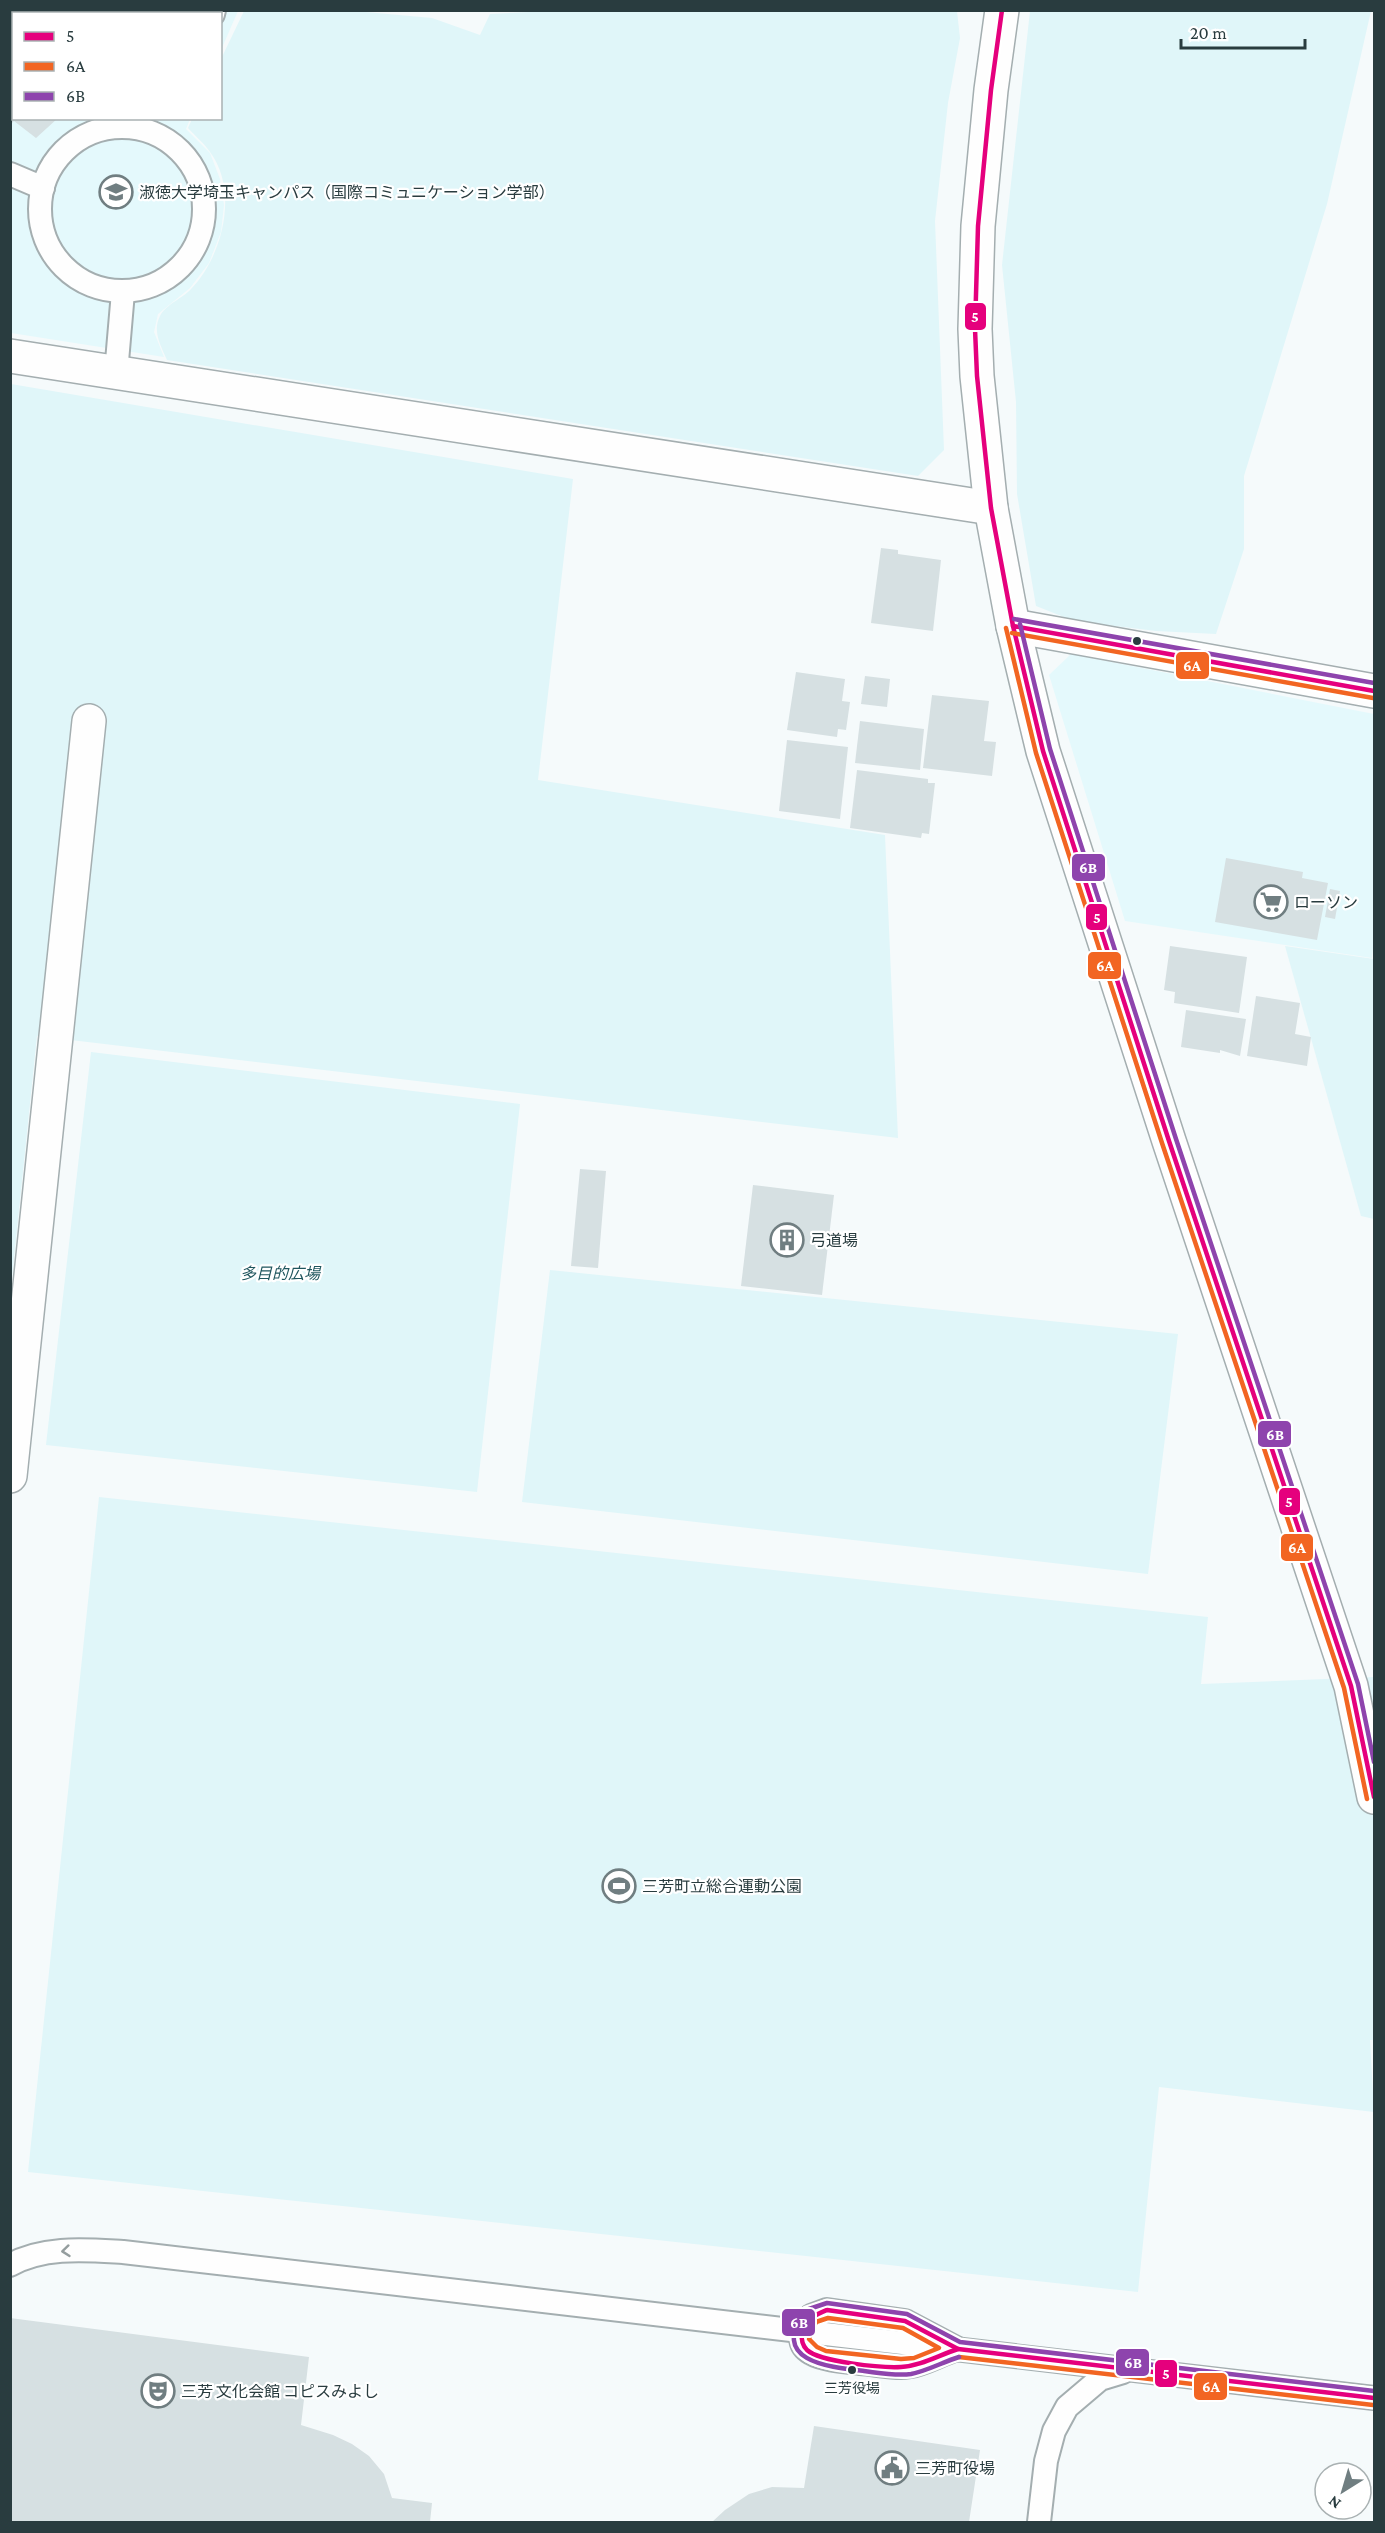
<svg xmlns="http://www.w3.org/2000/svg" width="1385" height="2533" viewBox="0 0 1385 2533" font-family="'Crimson Pro','Noto Sans JP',serif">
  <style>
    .built { fill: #e4f9fc }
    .green { fill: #e0f6f9 }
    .building { fill: #d6e0e2 }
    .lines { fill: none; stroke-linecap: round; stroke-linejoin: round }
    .service-casing { stroke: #a4aeb0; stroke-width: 26 }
    .minor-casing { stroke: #a4aeb0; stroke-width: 36 }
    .tertiary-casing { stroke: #a4aeb0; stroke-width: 36 }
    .service { stroke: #fefefe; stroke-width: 22 }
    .minor { stroke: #fefefe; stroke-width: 33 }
    .tertiary { stroke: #fefefe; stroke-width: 33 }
    .bus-1-casing { stroke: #fff; stroke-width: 9 }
    .bus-2-casing { stroke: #fff; stroke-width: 9 }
    .bus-3-casing { stroke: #fff; stroke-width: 9 }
    .bus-1 { stroke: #e5007d; stroke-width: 4.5 }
    .bus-2 { stroke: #f26522; stroke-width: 4.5 }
    .bus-3 { stroke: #8e44ad; stroke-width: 4.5 }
    .oneway { stroke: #949d9e }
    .bus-dot { fill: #293c3f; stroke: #fff; stroke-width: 2 }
    .labels { text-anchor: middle; stroke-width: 4.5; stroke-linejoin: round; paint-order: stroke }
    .bus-label { font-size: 14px; fill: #293c3f; stroke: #fff }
    .poi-label { font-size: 16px; fill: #293c3f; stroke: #fff; text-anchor: start }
    .park-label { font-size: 16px; font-style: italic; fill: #1e555d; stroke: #fff }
    .line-badge { stroke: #fff; stroke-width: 2 }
    .badge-label { font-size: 16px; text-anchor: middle; font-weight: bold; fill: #fff }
  </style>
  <rect width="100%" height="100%" fill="#f5fafb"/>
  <!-- built -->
  <g class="built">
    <polygon points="10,11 238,11 221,50 220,14 14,14 14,118 190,119 186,129 210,153 220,179 224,205 221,232 209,263 190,288 158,314 154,332 164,357 11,333"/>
    <polygon points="1071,654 1374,714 1374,939 1372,958 1125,921 1049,675"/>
  </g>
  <!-- green -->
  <g class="green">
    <path d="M355,11L432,18L480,35L490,14L568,10L957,11L960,38L948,103L935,221L944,450L918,476L167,360C161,346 152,331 160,316C165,305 183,298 191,289C223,256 239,191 210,152C204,143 195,136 188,128L192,119L220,118L221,59L244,11Z"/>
    <polygon points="1030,11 1371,11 1327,204 1244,476 1244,549 1216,634 1156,631 1074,621 1036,606 1017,494 1016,402 1002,265"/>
    <polygon points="11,384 573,479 538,780 885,835 898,1138 37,1036 11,1288"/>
    <polygon points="1285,946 1374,959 1374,1219 1361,1216"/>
    <polygon points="91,1052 520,1104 477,1492 46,1445"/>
    <polygon points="550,1270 1178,1334 1148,1574 522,1502"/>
    <polygon points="99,1497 1208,1617 1201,1684 1374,1677 1374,2040 1370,2040 1374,2112 1159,2087 1138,2292 28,2172"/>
  </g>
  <!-- building -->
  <g class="building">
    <polygon points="10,10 182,10 181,14 14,14 14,118 58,118 36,138 14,121 10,125"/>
    <polygon points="881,548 898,550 898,554 941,560 933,631 871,623"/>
    <polygon points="796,672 845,679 842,701 850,702 846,730 838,729 837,737 787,730"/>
    <polygon points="865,676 890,679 887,707 861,704"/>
    <polygon points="932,695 989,701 984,741 996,742 992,776 923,768"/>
    <polygon points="860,721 924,729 920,770 855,763"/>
    <polygon points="787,740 848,747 840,819 779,811"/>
    <polygon points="857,770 928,779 928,783 935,783 929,834 922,833 921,838 850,828"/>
    <polygon points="1226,858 1303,872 1302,878 1328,883 1317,940 1215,922"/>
    <polygon points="1330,889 1340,891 1335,919 1325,917"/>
    <polygon points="1170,946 1247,957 1239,1013 1174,1003 1175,992 1164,990"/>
    <polygon points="1256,996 1300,1003 1295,1034 1311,1037 1307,1066 1247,1056"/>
    <polygon points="1186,1010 1246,1019 1240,1056 1220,1050 1220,1053 1181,1047"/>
    <polygon points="580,1169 606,1171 598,1268 571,1266"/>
    <polygon points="753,1185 834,1195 822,1295 741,1286"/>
    <polygon points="10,2318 309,2357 301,2425 333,2435 352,2444 369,2456 384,2474 392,2498 432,2503 430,2522 10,2522"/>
    <polygon points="814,2426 980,2450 969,2522 712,2522 725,2510 749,2494 772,2487 804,2488"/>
  </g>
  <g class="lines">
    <defs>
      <g id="service">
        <polyline points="213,14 214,10"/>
        <circle cx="122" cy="209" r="82"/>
        <polyline points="10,174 43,188"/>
        <polyline points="116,373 123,292"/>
        <path d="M10,2265C44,2246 86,2250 123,2252L1374,2398"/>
        <path d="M827,2310L905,2321L958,2349C939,2354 921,2367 901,2367C888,2367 873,2364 860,2363C833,2360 779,2358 811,2316Z"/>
        <polyline points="1039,2522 1046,2461 1054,2431 1067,2407 1100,2379 1123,2372"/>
      </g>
      <g id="minor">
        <polyline points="1013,626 1374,691"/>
        <polyline points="10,1476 89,721"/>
      </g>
      <g id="tertiary">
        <polyline points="1002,10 991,90 978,226 975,329 977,376 991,508 1013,626 1043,751 1169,1141 1351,1686 1374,1797"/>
        <polyline points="10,356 991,508"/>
      </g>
    </defs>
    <!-- service casing -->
    <use href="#service" class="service-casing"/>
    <!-- minor casing -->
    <use href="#minor" class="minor-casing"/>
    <!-- tertiary casing -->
    <use href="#tertiary" class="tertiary-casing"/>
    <!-- service -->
    <use href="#service" class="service"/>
    <!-- minor -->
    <use href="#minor" class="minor"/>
    <!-- tertiary -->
    <use href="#tertiary" class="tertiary"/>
    <defs>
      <g id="bus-1">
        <polyline points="1002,10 991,90 978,226 975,329 977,376 991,508 1013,626 1043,751 1169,1141 1351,1686 1374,1797"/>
        <polyline points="1013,626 1374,691"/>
        <path d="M827,2310L905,2321L958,2349C939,2355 921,2366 901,2367C882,2368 820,2362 807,2350C802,2345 801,2340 802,2333C805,2319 815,2315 827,2310Z"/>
        <polyline points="958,2349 1374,2398"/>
      </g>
      <g id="bus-2">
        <polyline points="1006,628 1036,753 1162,1143 1344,1688 1367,1799"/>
        <polyline points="1012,633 1373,698"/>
        <polygon points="828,2318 903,2328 939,2348 914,2358 901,2359 826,2351 817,2347 809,2339 816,2322"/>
        <polyline points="959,2357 1373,2405"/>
      </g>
      <g id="bus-3">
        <polyline points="1014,619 1374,683"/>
        <polyline points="1020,624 1050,749 1176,1139 1358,1684 1374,1762"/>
        <path d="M959,2357C943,2362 927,2371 911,2374C895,2376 880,2373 864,2371C828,2367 768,2361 806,2310L827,2303L907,2314L960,2342L1374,2391"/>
      </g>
    </defs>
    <!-- bus-1 casing -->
    <use href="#bus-1" class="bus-1-casing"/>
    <!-- bus-2 casing -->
    <use href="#bus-2" class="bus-2-casing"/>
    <!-- bus-3 casing -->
    <use href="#bus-3" class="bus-3-casing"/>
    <!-- bus-1 -->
    <use href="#bus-1" class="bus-1"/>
    <!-- bus-2 -->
    <use href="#bus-2" class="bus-2"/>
    <!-- bus-3 -->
    <use href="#bus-3" class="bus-3"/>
  </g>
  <!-- one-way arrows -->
  <defs><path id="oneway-chevron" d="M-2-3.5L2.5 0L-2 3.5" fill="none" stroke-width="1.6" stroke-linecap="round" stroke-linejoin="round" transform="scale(1.5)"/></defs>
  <use class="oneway" href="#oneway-chevron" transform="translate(66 2251) rotate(174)"/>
  <!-- icons -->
  <defs>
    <symbol id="university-ring" viewBox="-11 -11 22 22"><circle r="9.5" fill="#fff" stroke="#707e81" stroke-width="1.5"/><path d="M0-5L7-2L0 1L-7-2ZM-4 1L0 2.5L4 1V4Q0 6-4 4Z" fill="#707e81"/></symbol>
    <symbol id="supermarket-ring" viewBox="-11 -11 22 22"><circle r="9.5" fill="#fff" stroke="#707e81" stroke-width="1.5"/><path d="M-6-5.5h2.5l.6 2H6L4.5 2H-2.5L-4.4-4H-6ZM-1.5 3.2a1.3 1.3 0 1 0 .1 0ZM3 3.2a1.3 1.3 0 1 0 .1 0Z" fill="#707e81"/></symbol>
    <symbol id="building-ring" viewBox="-11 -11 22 22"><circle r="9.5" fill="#fff" stroke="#707e81" stroke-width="1.5"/><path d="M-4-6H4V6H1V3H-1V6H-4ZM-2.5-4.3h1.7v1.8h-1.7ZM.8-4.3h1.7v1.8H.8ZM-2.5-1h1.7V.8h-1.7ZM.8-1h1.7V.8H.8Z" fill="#707e81"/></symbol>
    <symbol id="stadium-ring" viewBox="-11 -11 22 22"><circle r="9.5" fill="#fff" stroke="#707e81" stroke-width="1.5"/><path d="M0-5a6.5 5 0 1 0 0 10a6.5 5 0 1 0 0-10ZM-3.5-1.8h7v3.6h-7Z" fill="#707e81"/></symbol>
    <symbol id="theatre-ring" viewBox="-11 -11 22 22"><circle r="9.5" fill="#fff" stroke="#707e81" stroke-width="1.5"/><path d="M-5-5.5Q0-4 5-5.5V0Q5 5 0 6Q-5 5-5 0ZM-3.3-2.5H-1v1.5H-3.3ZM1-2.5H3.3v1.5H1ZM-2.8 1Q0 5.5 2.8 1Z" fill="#707e81"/></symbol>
    <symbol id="civic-ring" viewBox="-11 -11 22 22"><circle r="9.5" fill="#fff" stroke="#707e81" stroke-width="1.5"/><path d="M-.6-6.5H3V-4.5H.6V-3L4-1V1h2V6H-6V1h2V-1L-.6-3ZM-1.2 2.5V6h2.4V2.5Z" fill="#707e81"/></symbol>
  </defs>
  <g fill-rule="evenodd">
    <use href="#university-ring" x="97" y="173" width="38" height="38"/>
    <use href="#supermarket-ring" x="1252" y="883" width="38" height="38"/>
    <use href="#building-ring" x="768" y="1221" width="38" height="38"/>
    <use href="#stadium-ring" x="600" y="1867" width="38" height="38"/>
    <use href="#theatre-ring" x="139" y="2372" width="38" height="38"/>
    <use href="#civic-ring" x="873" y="2449" width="38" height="38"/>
  </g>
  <!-- markers -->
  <g class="bus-dot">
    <circle cx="1137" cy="641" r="5"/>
    <circle cx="852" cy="2370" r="5"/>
  </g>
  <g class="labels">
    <!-- bus labels -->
    <g class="bus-label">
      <text x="852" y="2393">三芳役場</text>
    </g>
    <!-- poi labels -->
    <g class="poi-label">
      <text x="139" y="198">淑徳大学埼玉キャンパス（国際コミュニケーション学部）</text>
      <text x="1294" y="908">ローソン</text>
      <text x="810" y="1246">弓道場</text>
      <text x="642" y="1892">三芳町立総合運動公園</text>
      <text x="181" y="2397">三芳 文化会館 コピスみよし</text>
      <text x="915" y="2474">三芳町役場</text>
    </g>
    <!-- park labels -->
    <g class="park-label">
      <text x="280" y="1279">多目的広場</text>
    </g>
  </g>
  <g class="line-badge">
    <rect x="964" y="302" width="23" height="29" rx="6" fill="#e5007d"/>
    <rect x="1175" y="651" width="35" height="29" rx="6" fill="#f26522"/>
    <rect x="1071" y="853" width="35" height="29" rx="6" fill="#8e44ad"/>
    <rect x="1085" y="903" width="23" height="28" rx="6" fill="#e5007d"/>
    <rect x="1087" y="951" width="35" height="29" rx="6" fill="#f26522"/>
    <rect x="1257" y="1420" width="35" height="28" rx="6" fill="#8e44ad"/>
    <rect x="1278" y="1487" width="23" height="29" rx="6" fill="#e5007d"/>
    <rect x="1280" y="1533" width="34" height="29" rx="6" fill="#f26522"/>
    <rect x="781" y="2308" width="35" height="29" rx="6" fill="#8e44ad"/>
    <rect x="1115" y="2348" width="35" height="29" rx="6" fill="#8e44ad"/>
    <rect x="1154" y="2359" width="24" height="29" rx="6" fill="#e5007d"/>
    <rect x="1193" y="2372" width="35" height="29" rx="6" fill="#f26522"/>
  </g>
  <g class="badge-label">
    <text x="975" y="322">5</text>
    <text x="1192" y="671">6A</text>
    <text x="1088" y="873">6B</text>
    <text x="1097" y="923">5</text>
    <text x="1105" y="971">6A</text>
    <text x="1275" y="1440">6B</text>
    <text x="1289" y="1507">5</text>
    <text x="1297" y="1553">6A</text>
    <text x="799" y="2328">6B</text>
    <text x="1133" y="2368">6B</text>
    <text x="1166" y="2379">5</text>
    <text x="1211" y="2392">6A</text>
  </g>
  <!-- border -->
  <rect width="1385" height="2533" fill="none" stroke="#293c3f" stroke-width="24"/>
  <!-- legend -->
  <rect x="12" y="12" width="210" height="108" fill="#ffffff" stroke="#a9b1b2" stroke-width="1.5"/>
  <rect x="24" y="32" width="30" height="9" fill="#e5007d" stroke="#a9b1b2" stroke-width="1.5"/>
  <text x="66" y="42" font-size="18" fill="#293c3f">5</text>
  <rect x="24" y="62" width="30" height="9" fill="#f26522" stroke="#a9b1b2" stroke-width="1.5"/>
  <text x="66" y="72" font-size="18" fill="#293c3f">6A</text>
  <rect x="24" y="92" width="30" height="9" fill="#8e44ad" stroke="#a9b1b2" stroke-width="1.5"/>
  <text x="66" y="102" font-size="18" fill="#293c3f">6B</text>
  <!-- north arrow -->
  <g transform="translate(1343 2491) rotate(217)"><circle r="28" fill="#ffffff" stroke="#a9b1b2" stroke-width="1.5"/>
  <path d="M0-4.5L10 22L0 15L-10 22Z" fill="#707e81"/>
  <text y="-9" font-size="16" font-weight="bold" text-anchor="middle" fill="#293c3f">N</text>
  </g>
  <!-- scale -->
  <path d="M1181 39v9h124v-9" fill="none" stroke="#293c3f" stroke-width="3"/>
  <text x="1190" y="39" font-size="18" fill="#293c3f" stroke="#ffffff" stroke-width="4.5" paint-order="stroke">20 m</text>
</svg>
